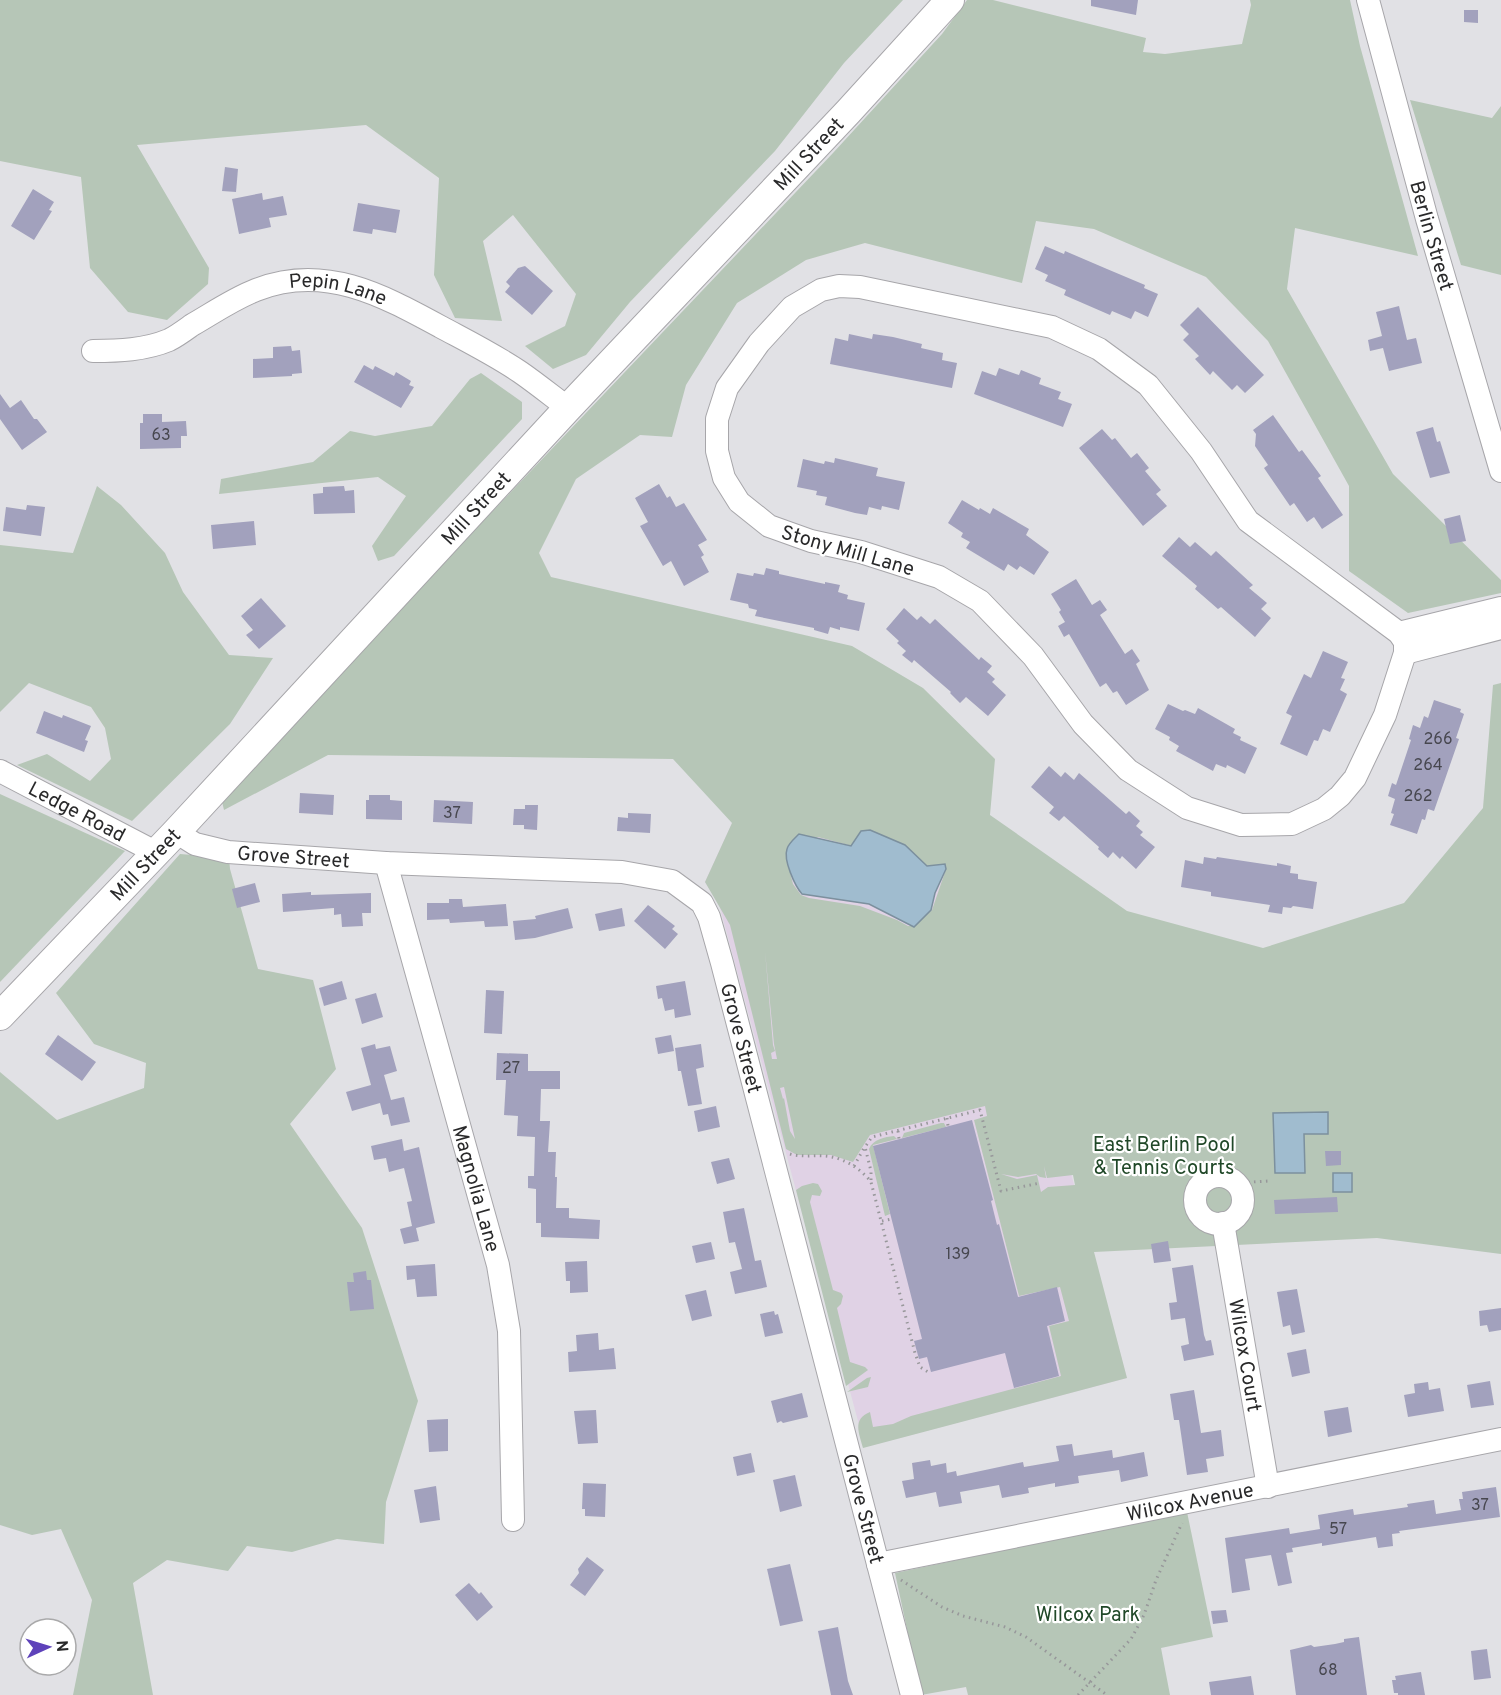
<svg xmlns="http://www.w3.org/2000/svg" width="1501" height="1695" viewBox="0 0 1501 1695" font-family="Overpass,sans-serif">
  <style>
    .education { fill: #e0d2e5 }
    .green { fill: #b6c6b7; fill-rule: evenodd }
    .water { fill: #a0bccf; stroke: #7c909e; stroke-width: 1.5 }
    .building { fill: #a2a1bd }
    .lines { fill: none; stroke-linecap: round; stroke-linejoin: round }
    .minor-casing { stroke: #a7a6aa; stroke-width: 24 }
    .major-casing { stroke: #a7a6aa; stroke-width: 30 }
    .path { stroke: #97979a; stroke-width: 3; stroke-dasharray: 1.5 4.5; stroke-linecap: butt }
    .minor { stroke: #fff; stroke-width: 22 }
    .major { stroke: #fff; stroke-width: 28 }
    .labels { text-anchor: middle; stroke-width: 4.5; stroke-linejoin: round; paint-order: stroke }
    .number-label { font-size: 16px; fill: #47474f }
    .street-label { font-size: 20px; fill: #29292a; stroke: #fff }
    .park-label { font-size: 20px; fill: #204828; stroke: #fff }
  </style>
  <rect width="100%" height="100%" fill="#e1e1e5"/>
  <!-- education -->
  <polygon class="education" points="732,823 975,823 1127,1378 865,1447 719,904 705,882"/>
  <!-- green -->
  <g class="green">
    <polygon points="0,0 903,0 844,63 775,151 630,302 586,355 553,369 525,346 565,326 576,294 513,215 483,241 502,321 455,318 434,275 439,178 366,125 137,145 209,268 208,284 167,320 128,312 90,268 81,177 0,161"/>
    <path d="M967,0H993L1146,38L1143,52L1165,54L1242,44L1251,5L1250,0H1350L1360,46L1418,256L1295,228L1287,289L1393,474L1501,580V593L1408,613L1349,571V486L1268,341L1206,277L1094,229L1036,221L1022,283L865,243L806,260L737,303L686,385L672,437L640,435L576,479L539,553L551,577L852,646L923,688L995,759L990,815L1127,911L1263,948L1404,903L1483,808L1493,685L1501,683V1254L1377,1238L1094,1252L1127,1378L863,1448C859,1433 852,1419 870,1412L873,1427L893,1424L911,1416L1061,1376L1049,1326L1069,1321L1060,1287L1019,1296L974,1120L987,1116L985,1106L870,1135L853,1162L831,1155H797L786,1149L730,925L705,882L732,823L673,759L328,755L224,810L221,797L833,153L942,34ZM818,837L852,846L905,845L927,866L945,864L946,869L932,910L914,926H908L897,920L860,906L809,898L801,895L793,884L786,856ZM765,951L774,1044L777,1059H772L771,1053L775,1051L773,1045ZM784,1087L795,1139L790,1131L784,1098L783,1099L780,1088ZM1044,1166L1047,1178L1073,1175L1075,1185L1048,1187L1041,1192L1037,1175L1017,1179L1001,1174L1018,1177L1036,1174L1040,1177L1046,1178Z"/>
    <polygon points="1410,100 1492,118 1501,106 1501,275 1461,265"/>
    <polygon points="481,373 522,402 522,419 394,556 378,561 372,546 406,496 378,477 219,494 221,479 313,462 350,431 375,436 432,426 470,379"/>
    <polygon points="97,486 121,505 165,553 183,592 229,655 273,658 230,724 132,821 17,765 47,754 90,781 111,759 105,728 91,707 29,683 0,712 0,545 73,553"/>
    <polygon points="0,794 125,851 0,982"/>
    <polygon points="180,854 229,858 230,869 258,969 313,980 336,1069 290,1124 362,1228 418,1401 386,1502 384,1544 337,1539 292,1552 247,1546 228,1571 167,1560 133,1583 153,1695 73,1695 92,1600 61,1529 32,1535 0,1525 0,1072 57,1120 144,1088 146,1063 94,1044 56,993"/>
    <polygon points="941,1123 944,1123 946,1127 902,1138 904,1133"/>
    <path d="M894,1136L897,1139L873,1145L890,1214L885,1216L869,1149C873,1139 885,1137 894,1136Z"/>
    <polygon points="813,1183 818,1184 822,1191 820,1196 812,1195 810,1202 833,1290 841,1293 843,1296 841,1304 837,1308 850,1362 865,1367 868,1370 846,1386 796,1190 802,1186"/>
    <polygon points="871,1377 868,1387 847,1392 867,1378"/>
    <polygon points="1187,1512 1213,1637 1161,1648 1170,1695 968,1695 966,1687 921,1695 895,1573"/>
  </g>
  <!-- water -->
  <g class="water">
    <path d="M870,830L905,845L927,866L945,864L946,869L935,893L931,910L914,927L869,904L802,894C795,886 783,860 787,849C788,844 795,838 799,834L851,846L861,831Z"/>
    <polygon points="1328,1112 1328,1134 1304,1134 1305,1173 1275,1173 1273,1113"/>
    <rect x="1333" y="1173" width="19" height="19"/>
  </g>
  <!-- building -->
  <g class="building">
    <polygon points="1091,0 1138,0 1136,15 1091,6"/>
    <polygon points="1464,10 1478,10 1478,23 1464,22"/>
    <polygon points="225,167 238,169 236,192 222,191"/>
    <polygon points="33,189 54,202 49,210 52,211 34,240 11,226"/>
    <polygon points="262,193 263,200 283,196 287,215 269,218 271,227 239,234 232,199"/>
    <polygon points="358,203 400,210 396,233 373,229 372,234 353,231"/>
    <polygon points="1045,246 1064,254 1065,251 1107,269 1145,285 1144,288 1158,294 1148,317 1135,311 1131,319 1112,311 1110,315 1064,295 1066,290 1045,281 1048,275 1035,269"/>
    <polygon points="525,266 553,291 532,315 505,292 510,286 506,282 518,268"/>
    <polygon points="1399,306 1407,340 1416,338 1422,363 1389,371 1383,348 1370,351 1368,340 1382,336 1376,312"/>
    <polygon points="1198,307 1264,375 1245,393 1237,385 1232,390 1213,371 1210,375 1195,359 1199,356 1183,340 1189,334 1180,325"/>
    <polygon points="849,334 872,339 873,334 893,337 922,344 921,348 943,353 942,360 957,363 952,388 830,364 835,338 848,341"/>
    <polygon points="291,346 292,351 300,350 302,373 292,374 292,376 253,378 253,359 273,358 273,347"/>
    <polygon points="364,365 373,370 375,366 394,376 396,372 411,381 409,385 414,387 401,408 354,382"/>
    <polygon points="999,368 1019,375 1021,370 1041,378 1039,384 1061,392 1058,399 1072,404 1063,427 974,394 982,371 996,376"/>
    <polygon points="0,394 10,408 21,400 34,419 37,419 47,432 22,450 0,419"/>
    <polygon points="143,414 162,414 162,422 186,421 187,436 181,436 181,448 140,449 140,423 143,423"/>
    <polygon points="1273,415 1299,452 1302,450 1321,476 1318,478 1343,515 1322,529 1314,517 1307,522 1294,503 1290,506 1264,468 1268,465 1255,446 1256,434 1253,430"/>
    <polygon points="1433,427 1437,442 1440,441 1450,473 1430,478 1416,432"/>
    <polygon points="1102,429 1112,440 1115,438 1131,458 1137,453 1149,468 1145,471 1161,490 1156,494 1167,506 1143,526 1079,448"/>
    <polygon points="835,458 878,468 876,476 905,482 899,510 882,506 881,510 869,507 867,515 855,513 825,505 827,497 816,495 817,491 797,487 803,459 824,464 825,461 834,463"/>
    <polygon points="659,484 667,498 670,496 676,507 684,503 707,540 698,545 704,555 701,557 709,572 684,586 671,561 663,566 640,526 648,522 635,498"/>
    <polygon points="344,486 345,491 354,490 355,513 314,514 313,494 323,493 323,487"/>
    <polygon points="962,500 979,510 980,508 990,514 993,508 1029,529 1026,535 1049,552 1034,575 1020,566 1017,570 1008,564 1004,571 966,548 970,542 961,537 963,533 948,523"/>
    <polygon points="27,505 45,507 41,536 3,531 6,507 26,510"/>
    <polygon points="1460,515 1466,541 1450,544 1444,519"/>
    <polygon points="254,521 256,545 213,549 211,525"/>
    <polygon points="1179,537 1190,547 1195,542 1211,556 1216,551 1253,585 1249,588 1267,603 1261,609 1271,618 1255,637 1221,607 1218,609 1195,589 1197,586 1162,556"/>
    <polygon points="766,568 779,571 779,574 825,584 825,582 840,585 838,592 848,595 847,599 865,603 859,631 840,627 840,630 830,627 828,634 814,630 814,628 755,616 757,610 749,608 748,604 730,600 737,573 753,576 754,573 764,575"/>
    <polygon points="1076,579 1092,605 1100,600 1107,610 1100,615 1125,654 1132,649 1140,661 1136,664 1149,690 1126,705 1117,691 1113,693 1106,683 1100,687 1069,634 1064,637 1058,626 1065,622 1059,612 1061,610 1051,594"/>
    <polygon points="261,598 286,626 259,649 246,635 253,630 241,616"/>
    <polygon points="904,608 917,620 921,616 930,624 935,619 979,660 981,657 992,666 987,672 995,679 992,682 1006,695 988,716 966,697 960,703 950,693 951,692 914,660 912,663 902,655 906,651 897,643 899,641 886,629"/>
    <polygon points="1323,651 1348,662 1341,678 1345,679 1340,690 1347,694 1330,732 1323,729 1318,741 1314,740 1307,756 1280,744 1292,716 1286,713 1304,674 1311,678"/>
    <polygon points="1434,700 1461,709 1460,712 1464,714 1456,738 1459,739 1434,811 1428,809 1425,820 1422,819 1417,834 1390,825 1394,814 1391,813 1395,799 1388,796 1392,783 1396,785 1411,740 1409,739 1413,725 1420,728 1424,716 1428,718"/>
    <polygon points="1168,704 1183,711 1185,710 1195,714 1198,708 1235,729 1233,733 1241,737 1240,740 1257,748 1245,774 1227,765 1226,768 1216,764 1213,771 1176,751 1179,746 1169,740 1170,737 1155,729"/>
    <polygon points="44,711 62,718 63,715 91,726 85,740 88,741 84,752 36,733"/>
    <polygon points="1049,766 1061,777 1065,772 1074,780 1079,773 1126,814 1129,811 1140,821 1136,826 1143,832 1140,835 1155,847 1136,869 1122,856 1120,859 1113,852 1108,858 1098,849 1099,847 1064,816 1059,821 1049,813 1054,807 1031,787"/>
    <polygon points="300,793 334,795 333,815 299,813"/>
    <polygon points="369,795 390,795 390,800 402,801 402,820 366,819 366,800 369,800"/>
    <polygon points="434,800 473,802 472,824 433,822"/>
    <polygon points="525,805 538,805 537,830 524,829 524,825 513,825 514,809 525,809"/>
    <polygon points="628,813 651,814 650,833 617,831 618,817 628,818"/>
    <polygon points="1204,857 1216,859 1217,857 1277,866 1277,863 1291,866 1290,873 1298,874 1298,879 1317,882 1313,909 1293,906 1291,908 1283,907 1282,914 1268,912 1270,905 1211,896 1211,892 1181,887 1185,860 1203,864"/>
    <polygon points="255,883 260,902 237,908 232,889"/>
    <polygon points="311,892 311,895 371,893 371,913 362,913 363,926 342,927 341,914 334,915 334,908 283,912 282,894"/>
    <polygon points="449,899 462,899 463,907 506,904 508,926 485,927 484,921 450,923 449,919 427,920 427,903 449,903"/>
    <polygon points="648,905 675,926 672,929 678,934 665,949 634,921"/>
    <polygon points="568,908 573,928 535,938 515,940 513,921 536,919 535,916"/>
    <polygon points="622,908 625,926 599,931 595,914"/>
    <polygon points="342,981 347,999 324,1006 319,988"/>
    <polygon points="685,981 691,1015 675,1018 674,1009 665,1011 662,998 658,999 656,986"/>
    <polygon points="486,990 504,991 502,1034 484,1033"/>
    <polygon points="376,993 383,1017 362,1024 355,999"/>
    <polygon points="58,1035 96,1062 82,1081 45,1054"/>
    <polygon points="671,1035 674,1051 658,1054 655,1038"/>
    <polygon points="375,1044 376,1049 390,1046 397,1071 384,1075 391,1100 404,1097 410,1122 391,1126 388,1114 383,1115 380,1103 352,1111 346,1092 371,1085 361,1048"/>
    <polygon points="701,1044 704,1067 696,1069 702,1104 688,1106 681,1071 678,1071 675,1048"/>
    <polygon points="497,1053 528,1054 528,1071 560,1071 560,1089 541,1089 540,1121 550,1121 548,1152 556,1152 555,1177 557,1177 556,1208 569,1208 569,1218 600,1220 599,1239 541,1237 541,1223 536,1223 536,1189 528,1188 528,1176 534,1176 535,1137 517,1136 518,1116 504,1115 506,1080 496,1080"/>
    <polygon points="716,1106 720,1127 698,1132 694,1111"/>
    <polygon points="972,1120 993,1200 991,1201 997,1225 999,1224 1018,1297 1057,1287 1065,1321 1047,1326 1059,1376 1014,1388 1005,1353 931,1372 927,1357 919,1359 914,1341 922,1339 873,1146"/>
    <polygon points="402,1139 404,1151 419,1147 435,1223 416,1228 419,1241 404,1244 400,1229 412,1226 407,1202 412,1201 404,1168 389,1172 386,1158 374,1160 371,1146"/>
    <polygon points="1325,1151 1341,1151 1341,1165 1326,1166"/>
    <polygon points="729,1158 735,1179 717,1184 711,1162"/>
    <polygon points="1337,1197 1338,1212 1275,1214 1274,1200"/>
    <polygon points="744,1208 755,1261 761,1260 767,1287 735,1294 730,1272 742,1269 735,1242 729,1243 723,1212"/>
    <polygon points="1168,1241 1171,1261 1154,1263 1151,1244"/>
    <polygon points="711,1242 715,1259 696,1263 692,1246"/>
    <polygon points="587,1261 588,1292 570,1293 570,1281 566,1281 565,1262"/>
    <polygon points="435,1264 437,1296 417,1297 415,1279 407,1280 406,1266"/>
    <polygon points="1193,1265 1204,1335 1206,1341 1211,1340 1214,1355 1184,1361 1181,1346 1189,1344 1185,1318 1171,1320 1169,1303 1177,1302 1172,1268"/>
    <polygon points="366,1271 367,1280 371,1280 374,1309 350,1311 347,1282 354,1282 353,1273"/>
    <polygon points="1297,1289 1305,1332 1292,1335 1290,1325 1283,1327 1277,1292"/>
    <polygon points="706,1290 712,1316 692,1321 685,1295"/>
    <polygon points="1501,1308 1501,1330 1489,1332 1487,1325 1480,1326 1479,1311"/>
    <polygon points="774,1311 775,1315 778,1314 783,1333 765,1337 760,1314"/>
    <polygon points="598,1333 599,1350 614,1348 616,1369 569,1372 568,1352 577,1351 576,1335"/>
    <polygon points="1306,1349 1310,1373 1292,1377 1287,1353"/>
    <polygon points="1490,1381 1494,1405 1471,1408 1467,1385"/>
    <polygon points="1428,1382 1429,1390 1440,1388 1444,1411 1408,1417 1404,1395 1415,1393 1414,1384"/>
    <polygon points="1194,1390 1201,1433 1221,1430 1224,1456 1206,1459 1208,1472 1187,1475 1179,1420 1174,1420 1170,1394"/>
    <polygon points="802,1393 808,1417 783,1423 781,1421 777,1423 771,1401"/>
    <polygon points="1348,1407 1352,1432 1328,1437 1324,1411"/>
    <polygon points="596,1410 598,1443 578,1444 574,1411"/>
    <polygon points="448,1419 448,1451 429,1452 427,1420"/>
    <polygon points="1072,1444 1074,1456 1112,1450 1113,1458 1144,1452 1148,1476 1121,1482 1119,1470 1078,1476 1079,1483 1055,1487 1055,1483 1028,1488 1029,1493 1002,1498 999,1485 960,1492 962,1503 939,1507 936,1492 906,1498 902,1481 914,1479 912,1463 930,1460 931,1466 946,1463 947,1473 956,1471 957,1476 1023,1462 1024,1467 1059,1461 1056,1446"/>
    <polygon points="751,1453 755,1472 737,1476 733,1457"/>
    <polygon points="795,1475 802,1506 780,1512 773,1480"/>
    <polygon points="583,1483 606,1484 605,1517 585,1516 585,1509 582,1509"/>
    <polygon points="436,1486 440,1520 420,1523 414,1490"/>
    <polygon points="1496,1487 1500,1517 1399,1531 1400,1533 1392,1534 1393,1546 1378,1548 1376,1537 1322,1546 1322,1543 1292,1548 1293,1552 1286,1553 1292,1583 1278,1586 1271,1555 1245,1559 1250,1590 1232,1593 1225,1538 1289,1528 1290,1534 1320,1529 1318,1515 1353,1509 1354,1515 1408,1507 1407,1504 1434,1500 1436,1514 1461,1510 1459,1499 1463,1499 1462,1492"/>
    <polygon points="587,1557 604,1570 585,1596 570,1585 579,1573 578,1569"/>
    <polygon points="790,1564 803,1621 780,1626 767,1569"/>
    <polygon points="469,1583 479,1594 481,1592 493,1607 477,1621 455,1595"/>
    <polygon points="1226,1610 1228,1622 1213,1624 1211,1611"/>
    <polygon points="838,1627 848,1681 853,1695 831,1695 818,1631"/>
    <polygon points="1359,1637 1367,1695 1296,1695 1290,1650 1311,1645 1314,1647 1335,1644 1344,1642 1344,1639"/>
    <polygon points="1487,1649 1491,1678 1474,1680 1471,1651"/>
    <polygon points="1421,1672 1425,1695 1398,1695 1398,1693 1394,1693 1392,1680 1396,1680 1395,1676"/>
    <polygon points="1251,1676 1254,1695 1211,1695 1209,1682"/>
  </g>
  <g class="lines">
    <defs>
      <g id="minor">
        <path id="s1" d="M1368,0L1427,219L1501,471"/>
        <polygon points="839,286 860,287 1052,327 1099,349 1148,385 1201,451 1248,521 1399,633 1405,642 1405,653 1385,715 1355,778 1340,796 1324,809 1292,824 1241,825 1187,808 1128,770 1083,724 1033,656 980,601 939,577 861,552 811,541 769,526 739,502 724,478 717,451 717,419 727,388 759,343 792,307 821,290"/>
        <path id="s2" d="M93,351C119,351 145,350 169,340C177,336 185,330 192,325C213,313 233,299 256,290C324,263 382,295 441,327C467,341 495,355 520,372C536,383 552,396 568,408"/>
        <polyline points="1399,633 1501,608"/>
        <polyline points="1405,653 1501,628"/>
        <path id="s3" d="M0,771L155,852"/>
        <path id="s4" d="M176,832L195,844L228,852L386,863L622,872L672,881L702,903L709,917L722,963L912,1695"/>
        <path id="s5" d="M386,863L498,1265L509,1331L513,1520"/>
        <circle cx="1219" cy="1200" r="24"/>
        <path id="s6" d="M1223,1223L1268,1487"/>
        <path id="s7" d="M878,1564L1501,1439"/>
      </g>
      <g id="major">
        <path id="s8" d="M0,1016L176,832L568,408L848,112L950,0"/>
      </g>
    </defs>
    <!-- minor casing -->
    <use href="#minor" class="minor-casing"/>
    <!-- major casing -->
    <use href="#major" class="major-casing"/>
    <!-- path -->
    <g class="path">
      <polyline points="947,1118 948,1126"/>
      <polyline points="898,1131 899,1139"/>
      <path d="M790,1154C804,1158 818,1154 832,1157C847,1160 862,1170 871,1182L915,1353L920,1367L928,1372"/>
      <polyline points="854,1166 864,1148"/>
      <polyline points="871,1180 871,1171 865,1147 872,1137 980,1110 1001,1191 1040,1183"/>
      <polyline points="1236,1183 1268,1181"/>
      <polyline points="882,1221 892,1219"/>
      <polyline points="901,1580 942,1607 963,1616 1005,1627 1026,1637 1107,1695"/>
      <polyline points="1078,1695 1131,1639 1144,1615 1156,1580 1182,1523"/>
    </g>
    <!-- minor -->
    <use href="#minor" class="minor"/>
    <!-- major -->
    <use href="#major" class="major"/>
  </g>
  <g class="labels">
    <!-- number labels -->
    <g class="number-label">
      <text x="161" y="440">63</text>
      <text x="1438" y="744">266</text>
      <text x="1428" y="770">264</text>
      <text x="1418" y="801">262</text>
      <text x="452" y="818">37</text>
      <text x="511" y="1073">27</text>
      <text x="958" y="1259">139</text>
      <text x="1480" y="1510">37</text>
      <text x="1338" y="1534">57</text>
      <text x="1328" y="1675">68</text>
    </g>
    <!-- street labels -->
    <g class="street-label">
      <text dy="7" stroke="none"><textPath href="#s8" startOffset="1182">Mill Street</textPath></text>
      <text dy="7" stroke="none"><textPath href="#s1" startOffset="244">Berlin Street</textPath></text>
      <text dy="7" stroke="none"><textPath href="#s2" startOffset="262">Pepin Lane</textPath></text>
      <text dy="7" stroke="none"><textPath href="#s8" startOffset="696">Mill Street</textPath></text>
      <text transform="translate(848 550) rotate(16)" y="7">Stony Mill Lane</text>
      <text dy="7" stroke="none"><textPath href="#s3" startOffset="87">Ledge Road</textPath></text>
      <text dy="7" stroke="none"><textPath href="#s4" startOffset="122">Grove Street</textPath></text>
      <text dy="7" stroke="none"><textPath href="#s8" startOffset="210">Mill Street</textPath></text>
      <text dy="7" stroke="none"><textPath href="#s4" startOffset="680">Grove Street</textPath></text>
      <text dy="7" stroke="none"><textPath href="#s5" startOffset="338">Magnolia Lane</textPath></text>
      <text dy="7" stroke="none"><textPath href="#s6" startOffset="134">Wilcox Court</textPath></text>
      <text dy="7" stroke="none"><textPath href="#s7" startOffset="318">Wilcox Avenue</textPath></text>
      <text dy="7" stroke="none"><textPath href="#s4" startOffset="1166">Grove Street</textPath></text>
    </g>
    <!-- park labels -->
    <g class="park-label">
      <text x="1164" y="1151">East Berlin Pool<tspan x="1164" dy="23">&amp; Tennis Courts</tspan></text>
      <text x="1088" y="1621">Wilcox Park</text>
    </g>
  </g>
  <!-- north arrow -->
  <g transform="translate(48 1647) rotate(86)"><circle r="28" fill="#ffffff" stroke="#a9a9aa" stroke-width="1.5"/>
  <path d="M0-4.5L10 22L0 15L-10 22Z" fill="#5e42ba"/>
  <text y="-9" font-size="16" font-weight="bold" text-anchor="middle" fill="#29292a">N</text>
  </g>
</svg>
